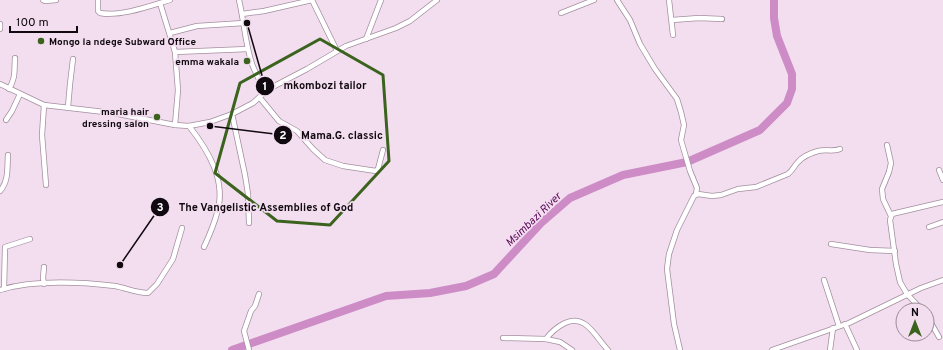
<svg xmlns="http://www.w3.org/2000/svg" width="943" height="350" viewBox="0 0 943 350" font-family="Overpass,sans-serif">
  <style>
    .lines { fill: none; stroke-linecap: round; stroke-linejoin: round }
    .river { stroke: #cd8cc6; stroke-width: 8 }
    .minor-casing { stroke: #a28f9f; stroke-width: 6 }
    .minor { stroke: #fff; stroke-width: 4.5 }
    .marked { fill: none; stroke: #3b631e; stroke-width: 3; stroke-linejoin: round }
    .poi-dot { fill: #3b631e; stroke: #f3def0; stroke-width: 1.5 }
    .labels { text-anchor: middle; stroke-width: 3.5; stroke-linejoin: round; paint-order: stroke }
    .poi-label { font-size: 10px; font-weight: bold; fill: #10090f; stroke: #f3def0; text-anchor: end }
    .water-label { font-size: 11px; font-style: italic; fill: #580755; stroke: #f3def0 }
    .leader { fill: none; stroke: #10090f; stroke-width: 1.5 }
    .callout-dot { fill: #10090f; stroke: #f3def0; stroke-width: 1.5 }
    .mark-label { font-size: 12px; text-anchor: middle; font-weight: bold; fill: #fff }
    .callout-label { font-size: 11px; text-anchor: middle; font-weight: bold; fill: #10090f; stroke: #f3def0; stroke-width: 3.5; stroke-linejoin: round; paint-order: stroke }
  </style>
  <rect width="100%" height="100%" fill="#f3def0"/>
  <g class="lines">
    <!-- river -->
    <polyline class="river" points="232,350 386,296 430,293 466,286 494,274 541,223 570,198 623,175 687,162 760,130 787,103 792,89 792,74 777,36 774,18 774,0"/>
    <defs>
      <g id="minor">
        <polyline points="43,0 45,1 56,0"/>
        <path d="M98,0V11L100,13C120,17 150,6 170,0"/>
        <polyline points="312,0 337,51"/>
        <polyline points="617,0 630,20 640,44 655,69 677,99 681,112 684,125 681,140 690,171 697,188 696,194"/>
        <polyline points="669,0 673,35"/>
        <polyline points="160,3 175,52 178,90 175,125"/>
        <polyline points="561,13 594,0"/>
        <polyline points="242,14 264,11 312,0"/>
        <polyline points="672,20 699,18 722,19"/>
        <polyline points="0,24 0,29"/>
        <polyline points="170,33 197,26 244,23"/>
        <polyline points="366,39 381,0"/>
        <polyline points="175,52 248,49"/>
        <path d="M0,84L44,105L113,113L175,125L189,126L210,122L232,114L253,103L265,92C261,83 256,74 252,64C245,43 244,21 239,0"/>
        <path d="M9,89C16,77 14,71 15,58"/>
        <polyline points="265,91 307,69 346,46 396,28 410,21 437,0"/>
        <polyline points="260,98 279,121 297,131 313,149 325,160 343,166 376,171 378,169 383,150"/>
        <polyline points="44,105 42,135 46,185"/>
        <polyline points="68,107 70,84 73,59"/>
        <polyline points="232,114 245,175 248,194 249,223"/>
        <polyline points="6,120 12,111 20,94"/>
        <path d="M189,126C208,150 227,181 217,213C214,225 209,236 204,247"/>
        <polyline points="887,145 891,163 889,172 882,189 883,199 891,216"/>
        <polyline points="939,170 943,180"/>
        <path d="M0,191C9,181 7,168 8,155"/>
        <polyline points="929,227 943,222"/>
        <polyline points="831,244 870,250 895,251"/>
        <polyline points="44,267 43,278 44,284"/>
        <polyline points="824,280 839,326"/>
        <polyline points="4,289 5,247 30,239"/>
        <path d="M0,290C33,280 80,282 115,286C126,288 137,293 148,293L157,284L173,259L182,228"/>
        <polyline points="922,310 907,294 900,282 896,264 890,220 892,214 896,213 943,202"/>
        <polyline points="927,316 939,337"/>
        <polyline points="845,324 857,350"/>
        <polyline points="503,338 546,339 560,342 572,350"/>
        <path d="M546,339C551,332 557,327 565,323C586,313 596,338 608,350"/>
        <polyline points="249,350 244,331 251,311 255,306 259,294"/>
        <path d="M680,350L674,324L667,269L669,254L677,230L694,196L698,194L712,196L721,195L738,189L756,187L788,174C793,170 794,166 798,162C803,156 811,153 818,151C825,149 833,152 840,149"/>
        <polyline points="772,350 849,323 921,288 943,280"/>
        <polyline points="830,350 833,328"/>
      </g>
    </defs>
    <!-- minor casing -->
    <use href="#minor" class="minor-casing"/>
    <!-- minor -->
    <use href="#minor" class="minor"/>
  </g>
  <!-- marked area -->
  <path class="marked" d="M320,39L383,75L389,161L330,225L277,221L215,173L240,83Z"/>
  <!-- markers -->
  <g class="poi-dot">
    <circle cx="41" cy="41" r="4"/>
    <circle cx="247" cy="61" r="4"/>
    <circle cx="157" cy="117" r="4"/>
  </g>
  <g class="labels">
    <!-- poi labels -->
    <g class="poi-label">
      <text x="49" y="45" text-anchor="start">Mongo la ndege Subward Office</text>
      <text x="239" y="65">emma wakala</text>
      <text x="149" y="115">maria hair<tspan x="149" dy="12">dressing salon</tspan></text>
    </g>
    <!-- water labels -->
    <g class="water-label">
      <text transform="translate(533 219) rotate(-44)" y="4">Msimbazi River</text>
    </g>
  </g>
  <!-- callouts -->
  <path class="leader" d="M247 23L265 86M210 126L283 135M120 265L160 207"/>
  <g class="callout-dot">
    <circle cx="247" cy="23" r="4"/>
    <circle cx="210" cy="126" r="4"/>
    <circle cx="120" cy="265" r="4"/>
    <circle cx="265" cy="86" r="10"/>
    <circle cx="283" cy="135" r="10"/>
    <circle cx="160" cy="207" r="10"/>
  </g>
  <g class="mark-label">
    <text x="265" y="90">1</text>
    <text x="283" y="139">2</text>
    <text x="160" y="211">3</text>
  </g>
  <g class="callout-label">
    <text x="325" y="89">mkombozi tailor</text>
    <text x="342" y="139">Mama.G. classic</text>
    <text x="266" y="211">The Vangelistic Assemblies of God</text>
  </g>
  <!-- north arrow -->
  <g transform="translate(915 322)"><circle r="19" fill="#f3def0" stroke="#988996"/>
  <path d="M0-3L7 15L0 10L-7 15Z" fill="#3b631e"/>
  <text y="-6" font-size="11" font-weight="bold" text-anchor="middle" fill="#10090f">N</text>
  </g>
  <!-- scale -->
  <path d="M10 26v6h67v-6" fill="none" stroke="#10090f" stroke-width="2"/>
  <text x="16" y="26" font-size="12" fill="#10090f" stroke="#f3def0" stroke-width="3" paint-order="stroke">100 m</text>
</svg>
